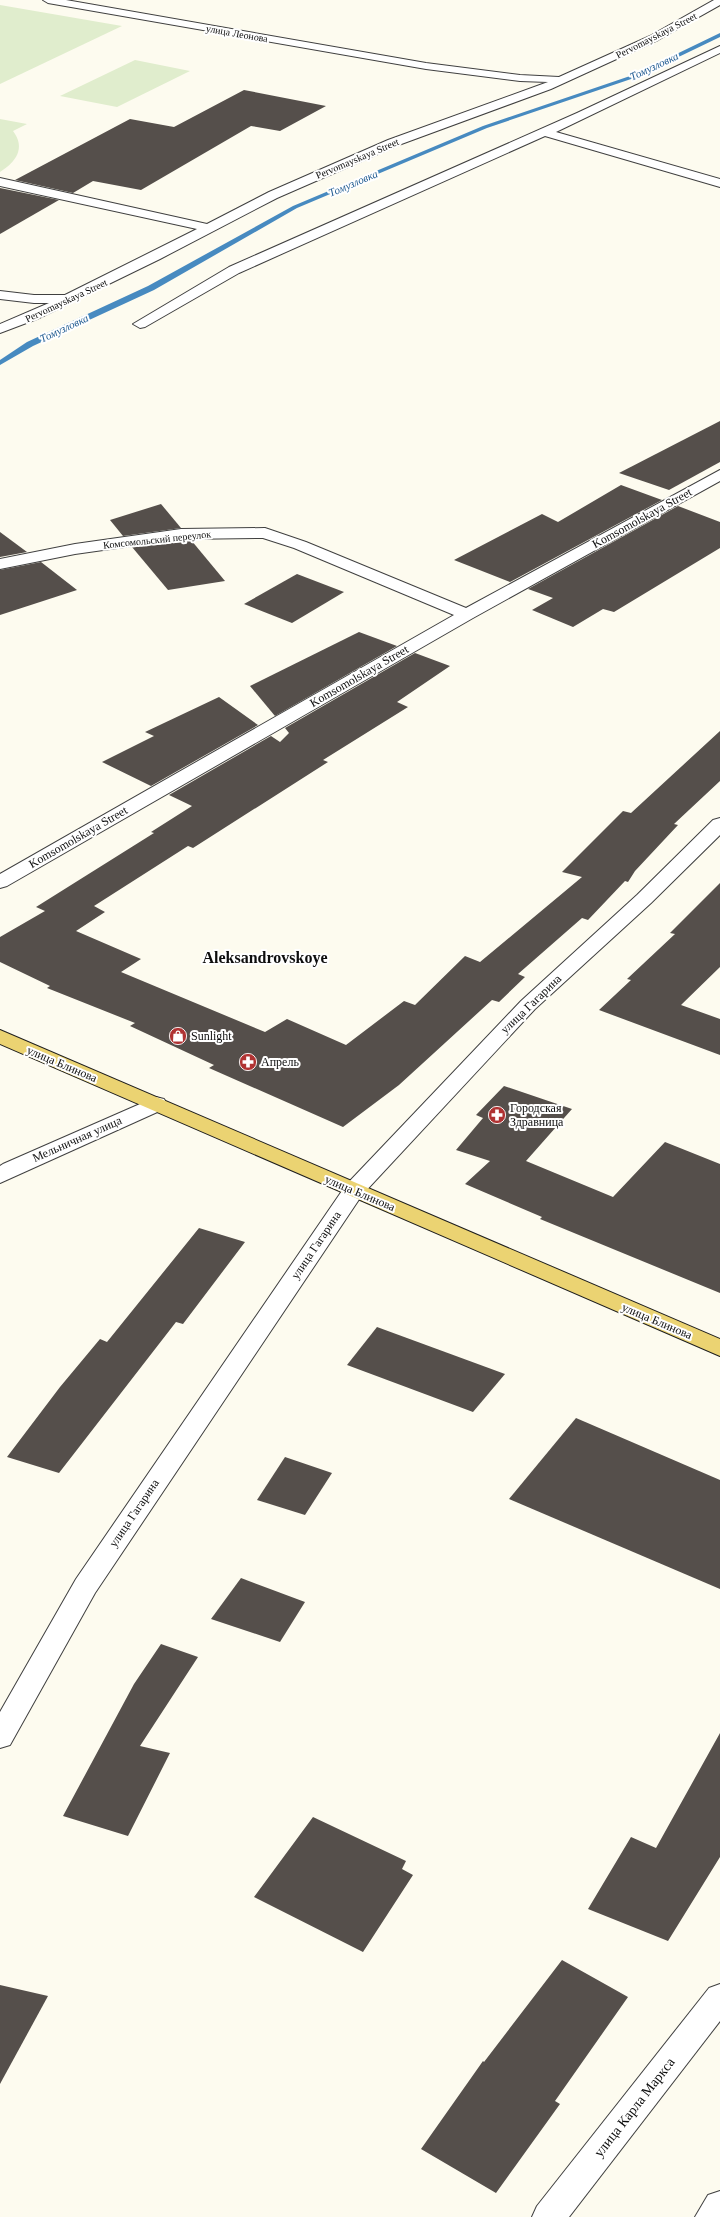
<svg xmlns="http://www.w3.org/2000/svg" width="720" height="2217" viewBox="0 0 720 2217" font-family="Georgia,serif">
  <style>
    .pitch { fill: #e0edcd }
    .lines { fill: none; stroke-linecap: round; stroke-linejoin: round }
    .stream { fill: #478ac0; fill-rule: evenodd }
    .building { fill: #554f4b }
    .minor-casing { stroke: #404040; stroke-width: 2 }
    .major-casing { stroke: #1e1e1e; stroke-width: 2 }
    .minor { fill: #fff; fill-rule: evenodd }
    .major { fill: #ebd372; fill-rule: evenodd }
    .labels { text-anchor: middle; stroke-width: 4; stroke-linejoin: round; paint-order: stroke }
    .far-street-label { font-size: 10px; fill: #0d0d0d; stroke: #fff }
    .far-water-label { font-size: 11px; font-style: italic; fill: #235d93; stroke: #fff }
    .street-label { font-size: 12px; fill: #0d0d0d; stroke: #fff }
    .poi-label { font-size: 12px; fill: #0d0d0d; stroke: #fff; text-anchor: start }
    .near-street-label { font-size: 14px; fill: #0d0d0d; stroke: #fff }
    .district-label { font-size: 16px; font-weight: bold; fill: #0d0d0d; stroke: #fff }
  </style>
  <rect width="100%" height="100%" fill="#fdfbef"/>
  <!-- pitch -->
  <g class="pitch">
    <polygon points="0,5 122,26 0,84"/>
    <polygon points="135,60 190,71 117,107 60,96"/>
    <path d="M0,119L27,124L13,131C26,148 16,162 0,172Z"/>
  </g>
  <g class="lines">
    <!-- stream -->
    <polygon class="stream" points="720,33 720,37 637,77 487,128 297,208 154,290 33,346 0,365 0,360 27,342 148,286 293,206 483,126 633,75"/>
  </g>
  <!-- building -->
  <g class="building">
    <polygon points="244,90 326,106 280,131 251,126 141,190 93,181 73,193 15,180 130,119 174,127"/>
    <polygon points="0,188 59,200 0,234"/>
    <polygon points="720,421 720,462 669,490 619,473"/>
    <polygon points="621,485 662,500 510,582 454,560 542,514 558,522"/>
    <polygon points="161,504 181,528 123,536 110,520"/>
    <polygon points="678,506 720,522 720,548 614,612 603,609 573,627 532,610 553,598 528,589"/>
    <polygon points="0,532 27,552 0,557"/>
    <polygon points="181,540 191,540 225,581 168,590 132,547"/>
    <polygon points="41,562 77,590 0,615 0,570"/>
    <polygon points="297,574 344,592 292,623 244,604"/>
    <polygon points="359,632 397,646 275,716 250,686"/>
    <polygon points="415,653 450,666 397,702 408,707 323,760 328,762 193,848 188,846 94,906 105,912 76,931 141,959 121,972 265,1032 287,1019 346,1045 404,1001 415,1005 465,956 480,962 582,877 562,872 623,811 631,813 720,731 720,781 674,824 678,825 635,871 628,882 625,881 588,920 582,918 518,974 525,977 499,1002 492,1000 399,1085 343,1127 209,1068 214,1065 130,1026 135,1023 47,988 50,986 0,962 0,937 45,911 36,907 154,833 151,832 192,806 169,795 271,736 280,742 289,733 285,728"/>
    <polygon points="219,697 258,725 151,786 102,762 154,736 145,732"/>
    <polygon points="720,883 720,967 681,1005 720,1019 720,1055 599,1010 631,980 627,979 675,934 670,933"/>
    <polygon points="504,1086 572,1109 526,1161 613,1197 665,1142 720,1164 720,1293 540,1219 542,1217 465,1184 490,1161 456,1150 483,1118 476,1115"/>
    <polygon points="199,1228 245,1242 183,1324 176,1322 59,1473 7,1457 60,1387 100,1339 107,1342"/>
    <polygon points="377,1327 505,1374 473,1412 347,1365"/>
    <polygon points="576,1418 720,1480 720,1589 509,1499"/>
    <polygon points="285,1457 332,1473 305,1515 257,1500"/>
    <polygon points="241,1578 305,1602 280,1642 211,1619"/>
    <polygon points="161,1644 198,1657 140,1746 170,1753 128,1836 63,1816 134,1684"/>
    <polygon points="720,1733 720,1857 668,1941 588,1909 631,1837 656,1848"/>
    <polygon points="313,1817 406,1861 402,1869 413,1875 363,1952 254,1897"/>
    <polygon points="562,1960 628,1997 555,2101 560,2104 496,2193 421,2149 483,2061 484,2062"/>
    <polygon points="0,1985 48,1996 0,2084"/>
  </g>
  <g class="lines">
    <defs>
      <g id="minor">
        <polygon points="43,0 66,0 426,63 520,75 559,77 650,36 714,0 720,0 720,5 658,40 551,89 396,146 277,198 160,259 37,319 0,333 0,324 49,303 34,303 0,299 0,291 34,295 65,295 197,229 0,186 0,178 207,224 269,192 388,140 548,82 520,81 426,69 48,3"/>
        <polygon points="720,46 720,53 556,132 720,179 720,187 545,136 239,273 145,327 140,328 133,324 229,267 577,113"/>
        <polygon points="720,470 720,481 473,618 7,886 0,888 0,874 454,615 294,548 263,538 181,539 75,554 0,569 0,559 75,544 181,529 265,528 306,542 466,608"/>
        <polygon points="720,818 720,835 651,903 535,1009 362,1195 95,1593 10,1745 0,1748 0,1712 76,1579 346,1185 521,1001 637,895 713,820"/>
        <polygon points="156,1097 164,1099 167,1104 164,1109 0,1183 0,1166 3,1164"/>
        <polygon points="720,1984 720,2021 569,2217 532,2217 537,2206 709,1988"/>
        <polygon points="720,2191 720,2217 695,2217 708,2195"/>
      </g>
      <polygon id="major" points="0,1030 720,1339 720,1356 0,1044"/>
    </defs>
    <!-- minor casing -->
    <use href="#minor" class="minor-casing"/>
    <!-- major casing -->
    <use href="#major" class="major-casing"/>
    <!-- minor -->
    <use href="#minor" class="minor"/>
    <!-- major -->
    <use href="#major" class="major"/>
  </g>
  <!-- icons -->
  <defs>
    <symbol id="shop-disc" viewBox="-11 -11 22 22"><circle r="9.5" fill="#b03333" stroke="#fff"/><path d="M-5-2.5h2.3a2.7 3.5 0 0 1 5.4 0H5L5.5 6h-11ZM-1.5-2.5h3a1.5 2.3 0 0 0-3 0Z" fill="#fff"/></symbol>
    <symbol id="pharmacy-disc" viewBox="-11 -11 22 22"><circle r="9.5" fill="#b03333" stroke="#fff"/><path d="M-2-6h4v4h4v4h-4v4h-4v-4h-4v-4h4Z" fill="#fff"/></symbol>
  </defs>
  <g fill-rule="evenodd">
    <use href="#shop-disc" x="168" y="1026" width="20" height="20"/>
    <use href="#pharmacy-disc" x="238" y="1052" width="20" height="20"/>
    <use href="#pharmacy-disc" x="487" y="1105" width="20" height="20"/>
  </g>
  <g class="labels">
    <!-- far-street labels -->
    <g class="far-street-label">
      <text transform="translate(237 33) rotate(10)" y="4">улица Леонова</text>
      <text transform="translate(656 35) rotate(-27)" y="4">Pervomayskaya Street</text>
      <text transform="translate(357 158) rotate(-23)" y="4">Pervomayskaya Street</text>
      <text transform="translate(66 300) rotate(-25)" y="4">Pervomayskaya Street</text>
      <text transform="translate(157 539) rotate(-6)" y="4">Комсомольский переулок</text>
    </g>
    <!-- far-water labels -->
    <g class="far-water-label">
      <text transform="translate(654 66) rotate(-25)" y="4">Томузловка</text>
      <text transform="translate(353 183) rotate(-23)" y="4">Томузловка</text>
      <text transform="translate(64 328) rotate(-25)" y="4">Томузловка</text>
    </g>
    <!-- street labels -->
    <g class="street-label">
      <text transform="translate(642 518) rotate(-29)" y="4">Komsomolskaya Street</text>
      <text transform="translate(359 676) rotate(-30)" y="4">Komsomolskaya Street</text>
      <text transform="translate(78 837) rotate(-30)" y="4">Komsomolskaya Street</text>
      <text transform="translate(531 1004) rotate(-44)" y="4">улица Гагарина</text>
      <text transform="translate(62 1064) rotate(23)" y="4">улица Блинова</text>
      <text transform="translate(77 1139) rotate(-24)" y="4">Мельничная улица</text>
      <text transform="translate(360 1193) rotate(23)" y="4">улица Блинова</text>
      <text transform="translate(316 1245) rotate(-56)" y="4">улица Гагарина</text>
      <text transform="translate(657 1321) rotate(23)" y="4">улица Блинова</text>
      <text transform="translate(134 1513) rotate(-56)" y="4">улица Гагарина</text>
    </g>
    <!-- poi labels -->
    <g class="poi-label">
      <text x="191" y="1040">Sunlight</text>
      <text x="261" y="1066">Апрель</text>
      <text x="510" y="1112">Городская<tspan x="510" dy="14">Здравница</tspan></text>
    </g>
    <!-- near-street labels -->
    <g class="near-street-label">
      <text transform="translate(634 2107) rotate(-52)" y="5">улица Карла Маркса</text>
    </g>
    <!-- district labels -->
    <g class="district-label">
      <text x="265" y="963">Aleksandrovskoye</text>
    </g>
  </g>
</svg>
